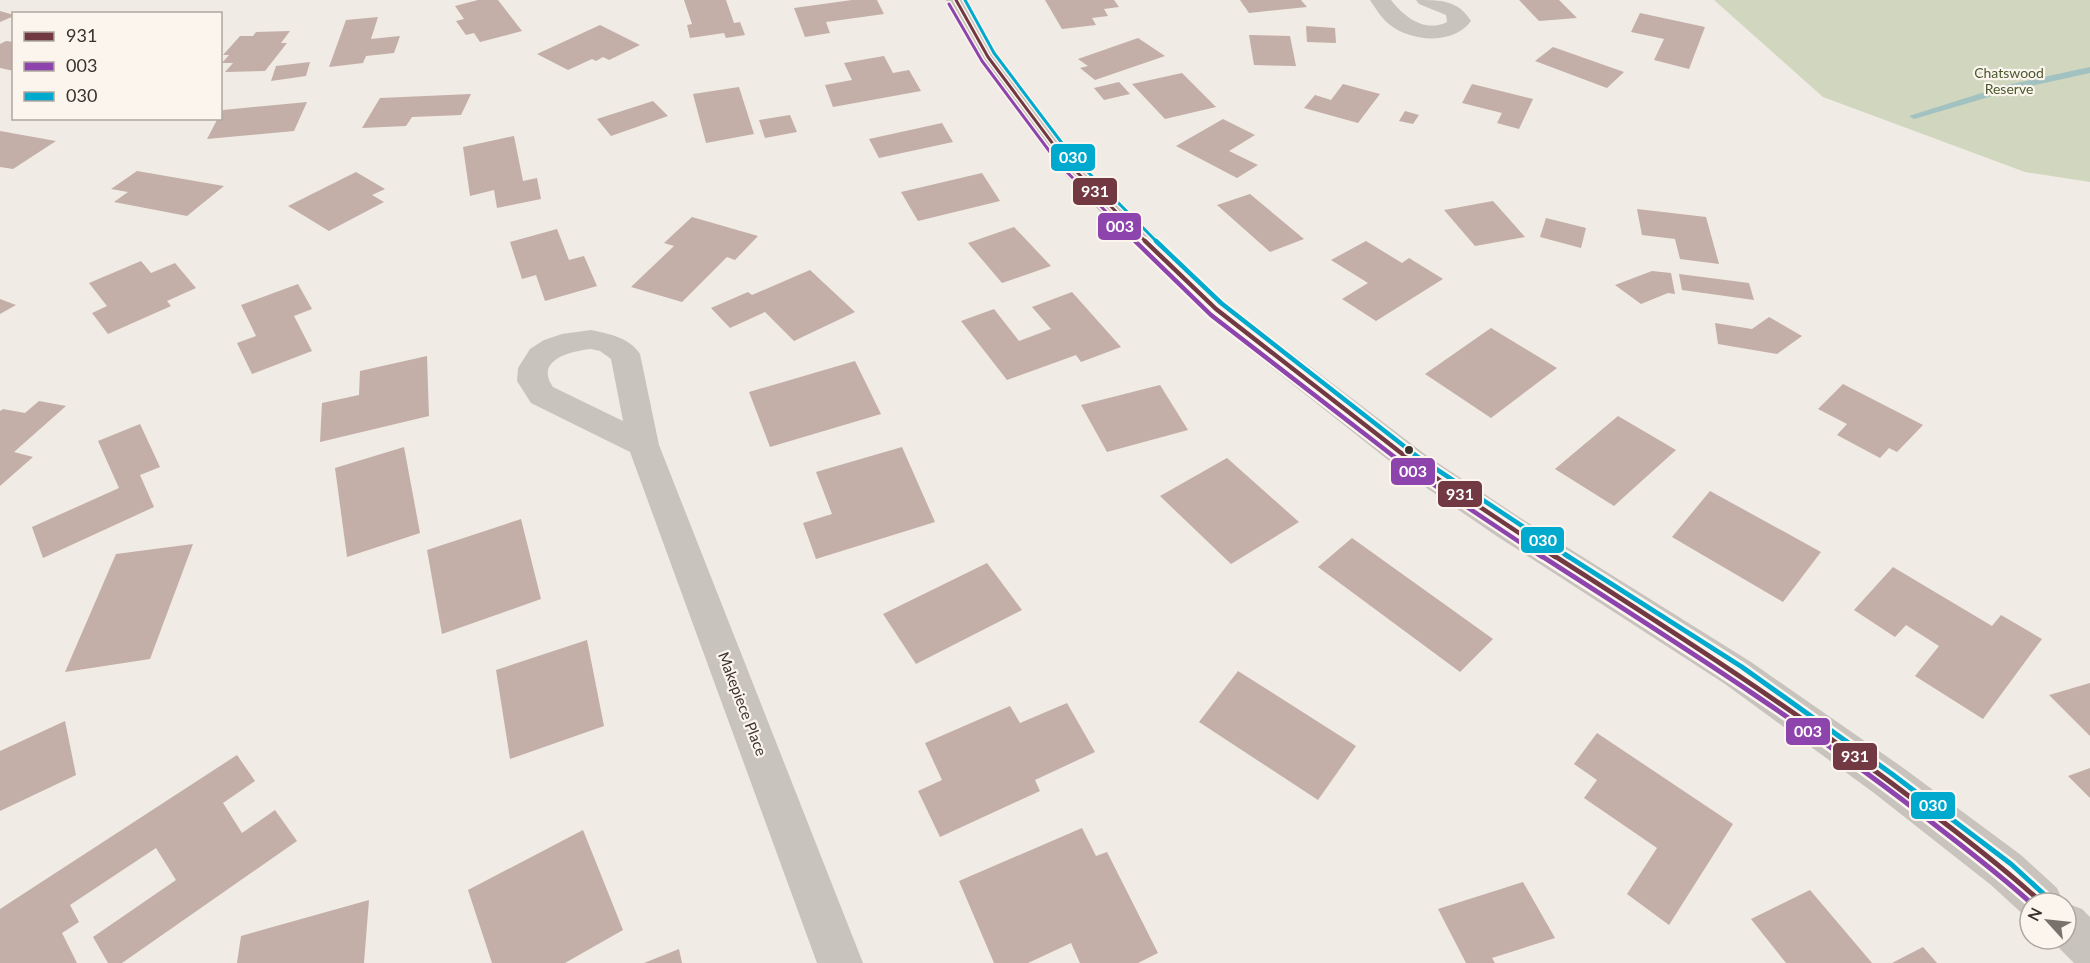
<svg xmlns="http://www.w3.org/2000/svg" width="2090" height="963" viewBox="0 0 2090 963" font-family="Lato,sans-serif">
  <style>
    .green { fill: #d1d6bf }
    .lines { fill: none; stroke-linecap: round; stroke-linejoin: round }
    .stream { fill: #a1c2c1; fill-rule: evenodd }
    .building { fill: #c3afa7 }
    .minor { fill: #c9c3be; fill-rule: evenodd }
    .bus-1-far2-casing { stroke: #fbf5ee; stroke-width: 6 }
    .bus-1-far1-casing { stroke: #fbf5ee; stroke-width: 9 }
    .bus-1-casing { stroke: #fbf5ee; stroke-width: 10 }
    .bus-2-far2-casing { stroke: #fbf5ee; stroke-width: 6 }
    .bus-2-far1-casing { stroke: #fbf5ee; stroke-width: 9 }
    .bus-2-casing { stroke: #fbf5ee; stroke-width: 10 }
    .bus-3-far2-casing { stroke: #fbf5ee; stroke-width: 6 }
    .bus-3-far1-casing { stroke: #fbf5ee; stroke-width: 9 }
    .bus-3-casing { stroke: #fbf5ee; stroke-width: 10 }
    .bus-1-far2 { stroke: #723942; stroke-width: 3 }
    .bus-1-far1 { stroke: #723942; stroke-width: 4.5 }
    .bus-1 { stroke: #723942; stroke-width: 5 }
    .bus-2-far2 { stroke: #8e44ad; stroke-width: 3 }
    .bus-2-far1 { stroke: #8e44ad; stroke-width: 4.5 }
    .bus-2 { stroke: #8e44ad; stroke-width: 5 }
    .bus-3-far2 { stroke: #00a9ce; stroke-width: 3 }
    .bus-3-far1 { stroke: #00a9ce; stroke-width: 4.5 }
    .bus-3 { stroke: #00a9ce; stroke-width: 5 }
    .bus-dot { fill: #3b302b; stroke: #fbf5ee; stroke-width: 2 }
    .labels { text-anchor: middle; stroke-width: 4.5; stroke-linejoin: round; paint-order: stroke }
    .far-park-label { font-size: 14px; fill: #4a5a2e; stroke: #fbf5ee }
    .street-label { font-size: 15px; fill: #3b302b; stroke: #fbf5ee }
    .line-badge { stroke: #fbf5ee; stroke-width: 2 }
    .badge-label { font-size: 16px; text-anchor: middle; font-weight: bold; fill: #fff }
  </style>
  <rect width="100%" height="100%" fill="#f0ebe5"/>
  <!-- green -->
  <polygon class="green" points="1714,0 2090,0 2090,182 2025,172 1823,97"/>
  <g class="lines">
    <!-- stream -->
    <polygon class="stream" points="2090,67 2090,73 2013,90 1914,119 1909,116 2007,85"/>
  </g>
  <!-- building -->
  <g class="building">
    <polygon points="478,0 498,0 522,31 480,42 474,33 466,35 456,21 464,19 455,6"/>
    <polygon points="684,0 726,0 734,23 740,22 745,35 726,38 724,33 690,38 687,25 692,24"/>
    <polygon points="852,0 877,0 884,14 826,22 830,33 805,37 794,8"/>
    <polygon points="1045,0 1114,0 1119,7 1104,9 1108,16 1092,18 1096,25 1062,29"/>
    <polygon points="1240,0 1301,0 1307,7 1249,13"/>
    <polygon points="1519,0 1559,0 1577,18 1539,21"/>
    <polygon points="0,11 14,15 14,16 0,22"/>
    <polygon points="1640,13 1705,27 1689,69 1654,60 1664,39 1631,32"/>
    <polygon points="378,17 371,39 400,36 394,53 366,56 363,63 329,67 346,20"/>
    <polygon points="600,25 640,45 609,60 603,57 596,61 592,59 568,70 537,54"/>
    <polygon points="1306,26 1335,28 1336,43 1307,42"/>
    <polygon points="290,31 281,43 287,43 265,71 225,72 233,63 222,63 229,55 223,55 240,36 253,36 256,32"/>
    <polygon points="1249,35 1290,36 1296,66 1254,65"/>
    <polygon points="1138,38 1165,56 1095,80 1080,68 1088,66 1078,59"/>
    <polygon points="6,41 14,42 14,71 0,68 0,44"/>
    <polygon points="1553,47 1624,72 1607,88 1535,61"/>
    <polygon points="884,56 893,73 909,70 921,91 833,107 825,85 852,80 844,63"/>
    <polygon points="310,62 306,76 271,81 276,66"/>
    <polygon points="1182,73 1216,107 1165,119 1132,84"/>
    <polygon points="1119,82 1130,94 1104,100 1094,88"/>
    <polygon points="1343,84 1380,94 1358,123 1304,108 1315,95 1331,100"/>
    <polygon points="1472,84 1533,99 1519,129 1497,123 1502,113 1462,103"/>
    <polygon points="739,87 754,134 706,143 693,94"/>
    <polygon points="471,94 461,115 412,117 406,126 362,128 380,98"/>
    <polygon points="653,101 668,116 611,136 597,119"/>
    <polygon points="307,102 294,131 207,139 218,118 220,118 223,110"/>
    <polygon points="1405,111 1419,115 1413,124 1399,121"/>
    <polygon points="790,115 797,132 765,138 759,120"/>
    <polygon points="1223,119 1255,135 1229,151 1258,165 1237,178 1176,146"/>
    <polygon points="942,123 953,142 879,158 869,139"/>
    <polygon points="0,131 56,141 13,169 0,167"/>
    <polygon points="514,136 523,181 537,178 541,199 497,208 494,190 470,196 463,147"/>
    <polygon points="137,171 224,186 187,216 114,202 128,192 111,189"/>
    <polygon points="356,172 385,189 372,195 384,202 329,231 288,206"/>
    <polygon points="982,173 1000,201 918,221 901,192"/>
    <polygon points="1250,194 1304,239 1270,252 1217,205"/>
    <polygon points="1493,201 1525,237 1475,246 1444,210"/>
    <polygon points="1637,209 1706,217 1719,264 1680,259 1675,239 1642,235"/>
    <polygon points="692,217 758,236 735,260 727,257 682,302 631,287 674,246 664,243"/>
    <polygon points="1546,218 1586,228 1581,248 1540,237"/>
    <polygon points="1014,227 1051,266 1002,283 968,243"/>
    <polygon points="557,229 569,260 584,256 597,286 545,301 536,275 522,279 510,242"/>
    <polygon points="1366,241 1402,263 1409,258 1443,279 1376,321 1342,299 1368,283 1331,260"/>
    <polygon points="141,261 151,273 175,263 196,288 167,301 171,306 108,334 92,313 107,306 89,283"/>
    <polygon points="810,270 855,312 794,341 765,312 730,328 711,308 748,292 752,295"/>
    <polygon points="1652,271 1671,273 1675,294 1668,293 1641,304 1615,285"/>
    <polygon points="1679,274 1749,283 1754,300 1682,290"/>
    <polygon points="298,284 312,309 294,316 312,351 252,374 237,343 256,336 241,305"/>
    <polygon points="1072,292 1121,347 1081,362 1076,355 1007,380 961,321 994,309 1019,341 1051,329 1032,307"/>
    <polygon points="0,299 16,305 0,314"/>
    <polygon points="1769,317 1802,336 1777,354 1718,344 1715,323 1752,329"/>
    <polygon points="1491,328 1557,368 1491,418 1425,374"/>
    <polygon points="427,356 429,416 320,442 322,403 359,395 360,371"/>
    <polygon points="855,361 881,414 770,447 749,392"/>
    <polygon points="1843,384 1923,425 1897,452 1889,448 1880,458 1837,435 1847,424 1818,409"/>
    <polygon points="1160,385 1188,430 1107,452 1081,405"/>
    <polygon points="39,401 66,406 14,452 33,457 0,486 0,411 3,409 25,413"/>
    <polygon points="1618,416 1676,450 1614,506 1555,469"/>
    <polygon points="140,424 160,467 140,475 154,507 43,558 32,527 119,488 98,441"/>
    <polygon points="404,447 420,533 347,557 335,468"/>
    <polygon points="902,447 935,522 816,559 803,523 832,514 816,472"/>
    <polygon points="1227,458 1299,522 1231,564 1160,496"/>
    <polygon points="1710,491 1821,552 1783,602 1672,537"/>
    <polygon points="521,519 541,599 442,634 427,550"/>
    <polygon points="1352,538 1493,639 1460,672 1318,567"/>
    <polygon points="193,544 150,659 65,672 116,554"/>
    <polygon points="987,563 1022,610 916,664 883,614"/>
    <polygon points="1893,567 1992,626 2001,615 2042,639 1983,719 1915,676 1939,646 1906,625 1895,637 1854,610"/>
    <polygon points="587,640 604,726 510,759 496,670"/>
    <polygon points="1238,671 1356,746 1318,800 1199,722"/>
    <polygon points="2090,683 2090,736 2049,695"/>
    <polygon points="1067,703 1095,752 1035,780 1040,791 940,837 918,791 942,780 925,743 1010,706 1020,723"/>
    <polygon points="65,721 76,775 0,811 0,751"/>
    <polygon points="1597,733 1733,824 1669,925 1627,894 1657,848 1584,798 1597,780 1574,764"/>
    <polygon points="237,755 255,781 223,803 242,833 275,810 297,841 122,963 108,963 93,937 176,880 156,848 70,905 79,922 62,933 77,963 0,963 0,909"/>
    <polygon points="2090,768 2090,798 2068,776"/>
    <polygon points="1082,828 1096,856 1107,852 1158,953 1138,963 1080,963 1071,943 1028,963 994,963 959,881"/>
    <polygon points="583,830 623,930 565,963 492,963 468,890"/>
    <polygon points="1523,882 1555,938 1492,958 1495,963 1466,963 1438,909"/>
    <polygon points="1810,890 1872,963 1786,963 1751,919"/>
    <polygon points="369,900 364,963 237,963 241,936"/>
    <polygon points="1923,947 1937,963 1892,963"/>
    <polygon points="679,949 682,963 644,963"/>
  </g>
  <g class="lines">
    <!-- minor -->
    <g class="minor">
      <polygon points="946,0 966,0 998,55 1074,155 1127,209 1226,302 1426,455 1519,517 1751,662 1902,767 2021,855 2057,888 2064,903 2030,903 2030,920 2027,918 1991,885 1874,793 1725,684 1495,535 1402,471 1206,316 1109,221 1056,165 977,57"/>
      <path d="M1370,0H1391C1404,17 1425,33 1447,22L1446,15L1419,4L1416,0C1441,0 1458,0 1471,21C1454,45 1412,42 1390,25C1382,19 1376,9 1370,0Z"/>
      <path d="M591,330C609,334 629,337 640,354L659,445L863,963H817L630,452L531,403L517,381L518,368L530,349L544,340L562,334ZM591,349L600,351L611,359L623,421L553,387C534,360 571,351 591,349Z"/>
      <polygon points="2066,903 2082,909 2090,917 2090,963 2074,963 2050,939 2066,939"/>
    </g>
    <defs>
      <polyline id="bus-1-far2" points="956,0 988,57 1065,160 1147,243"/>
      <polyline id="bus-1-far1" points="1145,241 1216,309 1414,463 1555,557"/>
      <path id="bus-1" d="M1553,555C1677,634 1801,714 1918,803C1961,835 2003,867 2042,903"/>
      <polyline id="bus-2-far2" points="949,4 982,61 1059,164 1137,243"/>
      <polyline id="bus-2-far1" points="1135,241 1211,315 1410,469 1542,557"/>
      <path id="bus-2" d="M1540,555C1669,638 1799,720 1921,814C1958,843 1996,871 2031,903"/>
      <polyline id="bus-3-far2" points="965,0 994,53 1071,155 1158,243"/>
      <polyline id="bus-3-far1" points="1156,241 1221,303 1418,457 1569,557"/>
      <polyline id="bus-3" points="1566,555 1742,667 1892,774 2011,864 2047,897"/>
    </defs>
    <!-- bus-1-far2 casing -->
    <use href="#bus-1-far2" class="bus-1-far2-casing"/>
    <!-- bus-1-far1 casing -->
    <use href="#bus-1-far1" class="bus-1-far1-casing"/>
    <!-- bus-1 casing -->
    <use href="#bus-1" class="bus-1-casing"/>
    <!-- bus-2-far2 casing -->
    <use href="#bus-2-far2" class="bus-2-far2-casing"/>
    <!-- bus-2-far1 casing -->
    <use href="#bus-2-far1" class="bus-2-far1-casing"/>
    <!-- bus-2 casing -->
    <use href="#bus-2" class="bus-2-casing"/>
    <!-- bus-3-far2 casing -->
    <use href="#bus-3-far2" class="bus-3-far2-casing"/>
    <!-- bus-3-far1 casing -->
    <use href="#bus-3-far1" class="bus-3-far1-casing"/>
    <!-- bus-3 casing -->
    <use href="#bus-3" class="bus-3-casing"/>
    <!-- bus-1-far2 -->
    <use href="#bus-1-far2" class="bus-1-far2"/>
    <!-- bus-1-far1 -->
    <use href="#bus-1-far1" class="bus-1-far1"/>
    <!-- bus-1 -->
    <use href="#bus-1" class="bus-1"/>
    <!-- bus-2-far2 -->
    <use href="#bus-2-far2" class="bus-2-far2"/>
    <!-- bus-2-far1 -->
    <use href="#bus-2-far1" class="bus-2-far1"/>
    <!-- bus-2 -->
    <use href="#bus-2" class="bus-2"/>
    <!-- bus-3-far2 -->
    <use href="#bus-3-far2" class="bus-3-far2"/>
    <!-- bus-3-far1 -->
    <use href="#bus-3-far1" class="bus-3-far1"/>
    <!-- bus-3 -->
    <use href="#bus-3" class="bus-3"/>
  </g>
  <!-- markers -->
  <circle class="bus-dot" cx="1409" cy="450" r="5"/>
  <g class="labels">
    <!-- far-park labels -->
    <g class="far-park-label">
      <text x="2009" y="78">Chatswood<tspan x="2009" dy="16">Reserve</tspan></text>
    </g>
    <!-- street labels -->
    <g class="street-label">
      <text transform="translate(742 704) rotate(69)" y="5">Makepiece Place</text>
    </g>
  </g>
  <g class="line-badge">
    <rect x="1050" y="143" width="46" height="29" rx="6" fill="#00a9ce"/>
    <rect x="1072" y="177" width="46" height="29" rx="6" fill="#723942"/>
    <rect x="1097" y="212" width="45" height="29" rx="6" fill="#8e44ad"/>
    <rect x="1390" y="457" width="46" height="29" rx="6" fill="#8e44ad"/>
    <rect x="1437" y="480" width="46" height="28" rx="6" fill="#723942"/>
    <rect x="1520" y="526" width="45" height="28" rx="6" fill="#00a9ce"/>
    <rect x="1785" y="717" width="46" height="29" rx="6" fill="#8e44ad"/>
    <rect x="1832" y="742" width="46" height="29" rx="6" fill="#723942"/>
    <rect x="1910" y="791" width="46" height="29" rx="6" fill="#00a9ce"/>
  </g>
  <g class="badge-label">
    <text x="1073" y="163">030</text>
    <text x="1095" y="197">931</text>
    <text x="1120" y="232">003</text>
    <text x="1413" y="477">003</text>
    <text x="1460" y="500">931</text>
    <text x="1543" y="546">030</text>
    <text x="1808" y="737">003</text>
    <text x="1855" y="762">931</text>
    <text x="1933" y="811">030</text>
  </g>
  <!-- legend -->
  <rect x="12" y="12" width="210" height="108" fill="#fbf5ee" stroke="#aea6a0" stroke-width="1.5"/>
  <rect x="24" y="32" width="30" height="9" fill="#723942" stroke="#aea6a0" stroke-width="1.5"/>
  <text x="66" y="42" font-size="18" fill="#3b302b">931</text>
  <rect x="24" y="62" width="30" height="9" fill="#8e44ad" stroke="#aea6a0" stroke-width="1.5"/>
  <text x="66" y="72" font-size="18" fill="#3b302b">003</text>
  <rect x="24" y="92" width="30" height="9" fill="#00a9ce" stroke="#aea6a0" stroke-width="1.5"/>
  <text x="66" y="102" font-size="18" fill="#3b302b">030</text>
  <!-- north arrow -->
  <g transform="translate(2048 921) rotate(297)"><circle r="28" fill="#fbf5ee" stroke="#aea6a0" stroke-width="1.5"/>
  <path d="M0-4.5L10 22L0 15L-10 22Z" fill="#7a716c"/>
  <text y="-9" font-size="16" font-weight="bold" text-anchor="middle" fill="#3b302b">N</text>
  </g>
</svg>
